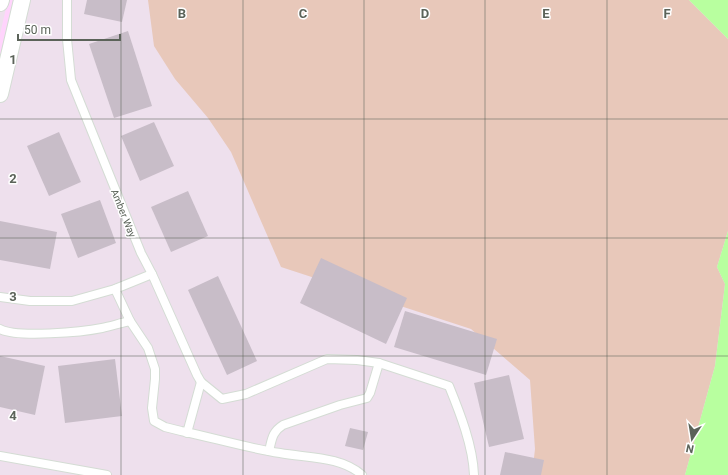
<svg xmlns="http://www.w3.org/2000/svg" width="728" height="475" viewBox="0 0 728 475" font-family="Roboto,sans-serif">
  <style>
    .commercial { fill: #ffd4fc }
    .green { fill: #e8c8ba }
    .water { fill: #b8ff9f }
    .building { fill: #c8bdc8 }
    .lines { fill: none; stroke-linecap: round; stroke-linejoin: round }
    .service-casing { stroke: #d4dcd4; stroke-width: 10 }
    .minor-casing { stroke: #d4dcd4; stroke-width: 18 }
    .service { stroke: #fff; stroke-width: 8 }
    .minor { stroke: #fff; stroke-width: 16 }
    .grid { fill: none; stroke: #5b6359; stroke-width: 1; stroke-opacity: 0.55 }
    .labels { text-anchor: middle; stroke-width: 3; stroke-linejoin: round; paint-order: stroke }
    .street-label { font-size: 10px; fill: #5b6359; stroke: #fff }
    .grid-label { font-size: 13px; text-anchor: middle; font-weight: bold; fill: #5b6359; stroke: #fff; stroke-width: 3; stroke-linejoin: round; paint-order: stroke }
  </style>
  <rect width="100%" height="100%" fill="#eee0ed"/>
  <!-- commercial -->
  <polygon class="commercial" points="8,0 15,0 0,63 0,34"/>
  <!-- green -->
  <polygon class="green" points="148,0 689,0 728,39 728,231 717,267 725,284 715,366 685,475 532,475 535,449 530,380 471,329 281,267 231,152 208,118 175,79 154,46"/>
  <!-- water -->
  <g class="water">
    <polygon points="689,0 728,0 728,39"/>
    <polygon points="728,231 728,475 685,475 715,366 725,284 717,267"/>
  </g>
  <!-- building -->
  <g class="building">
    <polygon points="87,0 127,0 122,22 84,14"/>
    <polygon points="128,31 152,106 114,118 89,44"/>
    <polygon points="154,122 174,166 140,181 121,136"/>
    <polygon points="59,132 81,182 49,196 27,146"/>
    <polygon points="188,191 208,236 171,252 151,207"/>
    <polygon points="100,200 116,243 78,258 61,214"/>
    <polygon points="0,221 57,232 50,269 0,260"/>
    <polygon points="321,258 407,298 386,344 300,303"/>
    <polygon points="218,276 257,361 227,375 188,290"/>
    <polygon points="405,311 497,339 486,375 394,347"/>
    <polygon points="0,356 45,366 35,415 0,407"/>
    <polygon points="115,359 122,416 65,423 58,366"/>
    <polygon points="509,375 524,439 489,447 474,383"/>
    <polygon points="350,428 368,432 363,450 345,446"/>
    <polygon points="505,452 544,460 541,475 500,475"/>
  </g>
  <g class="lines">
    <defs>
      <g id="service">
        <path d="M67,0V39L71,80L141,253L152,274L197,375L201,382L222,399L246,394L327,359L357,360L379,363L449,386C460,413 473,446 474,475"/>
        <path d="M115,289L130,321L148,348L155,369V379L152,408L154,421L165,427L181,431C214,438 247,448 280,453C307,458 341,456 362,475"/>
        <polyline points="0,297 30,301 72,301 115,289 152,274"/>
        <path d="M0,329C16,338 83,332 102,328C111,326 121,323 130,321"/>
        <polyline points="187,433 201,382"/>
        <path d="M269,451C272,439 272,432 283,425L340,405L367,398L370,393L379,363"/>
        <polyline points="0,456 107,475"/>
      </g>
      <g id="minor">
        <polyline points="0,3 1,0"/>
        <polyline points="0,94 22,0"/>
      </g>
    </defs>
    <!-- service casing -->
    <use href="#service" class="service-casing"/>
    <!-- minor casing -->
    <use href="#minor" class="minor-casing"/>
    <!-- service -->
    <use href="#service" class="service"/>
    <!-- minor -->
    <use href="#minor" class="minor"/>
  </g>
  <!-- grid -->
  <path class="grid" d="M121,0V475M243,0V475M364,0V475M485,0V475M607,0V475M0,119H728M0,238H728M0,356H728"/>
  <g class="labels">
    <!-- street labels -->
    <g class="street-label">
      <text transform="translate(124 213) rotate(68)" y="4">Amber Way</text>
    </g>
  </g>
  <g class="grid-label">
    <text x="182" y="18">B</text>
    <text x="303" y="18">C</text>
    <text x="425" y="18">D</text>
    <text x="546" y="18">E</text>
    <text x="667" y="18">F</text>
    <text x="13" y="64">1</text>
    <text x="13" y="183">2</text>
    <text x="13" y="301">3</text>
    <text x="13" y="420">4</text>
  </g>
  <!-- north arrow -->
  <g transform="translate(692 439) rotate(192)" stroke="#ffffff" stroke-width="3" paint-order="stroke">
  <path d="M0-3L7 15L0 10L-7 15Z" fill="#5b6359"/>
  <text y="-6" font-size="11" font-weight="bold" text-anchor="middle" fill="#5b6359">N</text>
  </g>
  <!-- scale -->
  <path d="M18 34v6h102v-6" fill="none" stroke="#5b6359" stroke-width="2"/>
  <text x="24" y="34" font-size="12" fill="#5b6359" stroke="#ffffff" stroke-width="3" paint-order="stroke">50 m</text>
</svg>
